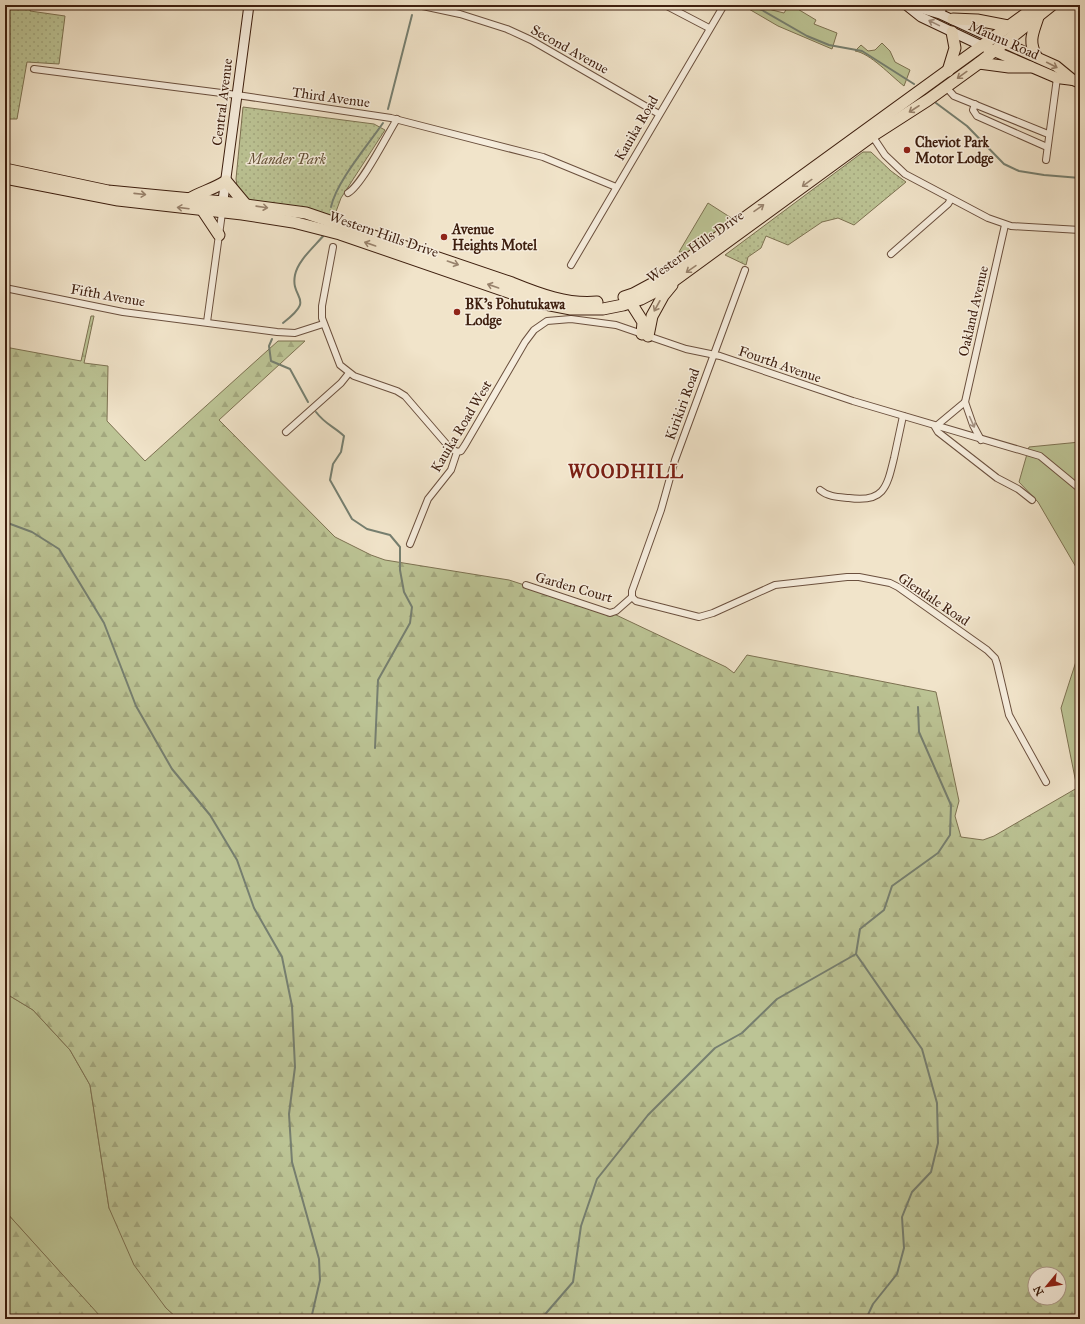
<svg xmlns="http://www.w3.org/2000/svg" width="1085" height="1324" viewBox="0 0 1085 1324" font-family="'IM FELL Great Primer',serif">
  <style>
    .grass { fill: #bcc495; stroke: #7d7252 }
    .forest { fill: url(#forest-firs); stroke: #7d7252; fill-rule: evenodd }
    .park { fill: url(#park-dots); stroke: #7d7252 }
    .lines { fill: none; stroke-linecap: round; stroke-linejoin: round }
    .stream { stroke: #767f70; stroke-width: 2 }
    .street-casing { stroke: #6b503e; stroke-width: 8 }
    .secondary-casing { stroke: #3e1f0f; stroke-width: 11 }
    .primary-casing { stroke: #3e1f0f; stroke-width: 12 }
    .highway-casing { stroke: #3e1f0f; stroke-width: 13 }
    .street { stroke: #f6eddd; stroke-width: 6 }
    .secondary { stroke: #f6eddd; stroke-width: 9 }
    .primary { stroke: #f1e4ca; stroke-width: 10 }
    .highway { stroke: #f1e4ca; stroke-width: 11 }
    .oneway { stroke: #a39080 }
    .oneway2 { stroke: #98826c }
    .poi-dot { fill: #8f2418; stroke: #f6eddd; stroke-width: 1.5 }
    .labels { text-anchor: middle; stroke-width: 3; stroke-linejoin: round; paint-order: stroke }
    .street-label { font-size: 14px; fill: #3e1f0f; stroke: #f6eddd }
    .poi-label { font-size: 14px; font-weight: bold; fill: #3e1f0f; stroke: #f6eddd; text-anchor: start }
    .park-label { font-size: 14px; font-style: italic; fill: #645137; stroke: #f6eddd }
    .district-label { font-size: 18px; font-weight: bold; letter-spacing: 1px; fill: #7a1f14; stroke: #f6eddd }
  </style>
  <defs>
    <pattern id="forest-firs" width="22" height="20" patternUnits="userSpaceOnUse"><rect width="22" height="20" fill="#bcc495"/><path d="M5 1l3.5 6h-7zM16 11l3.5 6h-7z" fill="#a3a87f"/></pattern>
    <pattern id="park-dots" width="8" height="8" patternUnits="userSpaceOnUse"><rect width="8" height="8" fill="#bcc495"/><path d="M2 2h.1M6 6h.1" fill="none" stroke="#a3a87f" stroke-width="1.8" stroke-linecap="round"/></pattern>
  </defs>
  <rect width="100%" height="100%" fill="#f1e4ca"/>
  <filter id="stains"><feTurbulence type="fractalNoise" baseFrequency=".005" numOctaves="4"/><feColorMatrix values="0 0 0 0 .2 0 0 0 0 .09 0 0 0 0 .02 0 0 0 .5 -.17"/></filter>
  <radialGradient id="worn" r=".72"><stop offset=".6" stop-color="#630" stop-opacity="0"/><stop offset="1" stop-color="#630" stop-opacity=".3"/></radialGradient>
  <!-- grass -->
  <g class="grass">
    <polygon points="742,5 762,5 772,10 784,13 789,5 791,5 816,20 814,24 837,33 832,49 778,26"/>
    <path d="M882,43L890,51L895,62L910,70L904,86C891,76 870,53 855,51L861,45L868,51L875,50Z"/>
    <polygon points="708,203 733,219 689,252 679,252"/>
    <polygon points="1080,442 1080,574 1038,502 1019,482 1029,447"/>
    <polygon points="1080,649 1080,792 1077,788 1061,708"/>
    <polygon points="5,993 33,1010 70,1050 90,1085 109,1208 166,1308 176,1317 170,1319 102,1319 5,1211"/>
  </g>
  <!-- forest -->
  <g class="forest">
    <path d="M91,316H94L84,363L108,366L107,421L145,461L278,341H305L219,420L335,537L371,555L385,560L509,580L614,614L726,667L734,673L747,655L936,692L959,801L955,816L961,837L983,840L994,836L1077,788L1080,792V1319H170L176,1317L166,1308L134,1265L109,1208L90,1085L70,1050L33,1010L5,993V347L81,361ZM1035,1274H1059V1298H1035Z"/>
    <polygon points="5,1211 100,1316 102,1319 5,1319"/>
  </g>
  <!-- park -->
  <g class="park">
    <polygon points="5,5 31,5 30,11 65,16 59,64 27,62 17,119 5,119"/>
    <polygon points="243,107 374,124 385,130 341,198 334,217 246,199 237,186 236,179"/>
    <polygon points="863,152 871,152 891,171 906,182 854,225 838,218 822,222 788,245 766,236 761,248 748,257 746,265 725,255"/>
  </g>
  <g class="lines">
    <!-- stream -->
    <g class="stream">
      <polyline points="749,5 762,10 807,36 829,45 862,51 914,84"/>
      <polyline points="936,103 967,126 1004,164 1019,171 1044,175 1080,178"/>
      <polyline points="388,109 412,15"/>
      <path d="M331,207C336,182 368,145 383,123"/>
      <path d="M283,323C317,297 290,300 295,275C298,260 315,246 324,235"/>
      <polyline points="272,339 269,346 271,361 290,369 308,402"/>
      <path d="M316,412C325,424 333,426 344,436L341,452L333,464L330,480L352,519L367,529L390,535L400,547V570L404,592L412,607L410,623L378,680L375,748"/>
      <polyline points="5,522 32,532 59,549 104,623 136,706 172,769 210,815 237,860 254,908 282,957 292,1006 295,1067 289,1114 292,1162 319,1259 320,1280 311,1319"/>
      <polyline points="541,1319 573,1282 581,1226 597,1179 648,1115 715,1048 742,1033 777,999 856,954"/>
      <polyline points="866,1319 873,1304 897,1274 904,1248 902,1217 912,1192 931,1172 938,1143 937,1103 922,1049 856,954 860,929 884,910 892,886 938,853 950,835 951,805 919,732 918,707"/>
    </g>
    <defs>
      <g id="street">
        <polyline points="418,5 460,14 507,29 531,40 659,114"/>
        <polyline points="665,5 709,28"/>
        <polyline points="940,14 945,5"/>
        <polyline points="34,69 237,95 391,118 543,157 616,187"/>
        <polyline points="946,87 954,96 1048,134"/>
        <polyline points="975,104 973,110 977,116 1047,147"/>
        <polyline points="871,134 885,155 905,174 988,218 1011,226 1080,230"/>
        <polyline points="1046,160 1057,78"/>
        <path d="M348,193C362,185 387,135 397,119"/>
        <polyline points="333,247 322,306 322,318 340,365 354,376 397,391 405,396 449,447 457,452"/>
        <polyline points="891,254 948,204 951,199"/>
        <polyline points="571,265 724,5"/>
        <polyline points="5,288 123,312 277,332 295,333 323,324"/>
        <polyline points="207,322 222,213"/>
        <polyline points="965,402 935,427 938,432 997,478 1018,489 1032,500"/>
        <polyline points="286,432 341,383 349,373"/>
        <polyline points="981,440 973,425 965,402 1005,225"/>
        <path d="M820,490C828,497 839,497 849,498C884,503 887,487 894,458C897,444 900,430 903,416"/>
        <polyline points="410,544 428,499 451,470 457,452 461,451 465,445 525,342 534,330 547,321 571,319 616,325 686,349 720,356 853,401 1040,456 1080,489"/>
        <polyline points="526,585 610,613 616,611 632,597 632,591 661,510 675,460 745,270"/>
        <polyline points="632,597 636,601 699,617 713,613 775,585 847,577 859,577 890,583 898,587 987,650 995,658 997,664 1009,715 1046,782"/>
      </g>
      <g id="secondary">
        <polyline points="906,5 921,17 982,46"/>
        <polyline points="910,5 940,14 992,38"/>
        <polyline points="222,208 249,5"/>
      </g>
      <g id="primary">
        <polyline points="998,40 1056,66 1073,80"/>
        <polyline points="987,48 1057,78 1073,80 1080,83"/>
      </g>
      <g id="highway">
        <polyline points="953,19 977,20 1008,26"/>
        <path d="M1036,56C1028,40 1033,33 1038,17"/>
        <polyline points="979,63 1009,67 1030,67"/>
        <polyline points="948,71 955,48 952,32"/>
        <path d="M5,169L108,191L223,202L306,213L512,283C539,294 568,305 597,302"/>
        <polyline points="5,178 118,200 242,214 293,222 340,234 540,303 571,309 603,309 623,305 641,299 668,285 872,136 928,100 979,63 1052,5"/>
        <path d="M189,199C201,192 214,189 226,181L246,205"/>
        <polyline points="203,211 219,235"/>
        <polyline points="624,297 633,294 659,280 1038,5"/>
        <polyline points="631,303 643,322 642,334"/>
        <polyline points="648,336 652,316 663,296 672,285"/>
      </g>
    </defs>
    <!-- street casing -->
    <use href="#street" class="street-casing"/>
    <!-- secondary casing -->
    <use href="#secondary" class="secondary-casing"/>
    <!-- primary casing -->
    <use href="#primary" class="primary-casing"/>
    <!-- highway casing -->
    <use href="#highway" class="highway-casing"/>
    <!-- street -->
    <use href="#street" class="street"/>
    <!-- secondary -->
    <use href="#secondary" class="secondary"/>
    <!-- primary -->
    <use href="#primary" class="primary"/>
    <!-- highway -->
    <use href="#highway" class="highway"/>
  </g>
  <!-- one-way arrows -->
  <defs><path id="oneway-shaft" d="M-6 0H5M1.5-3L5.5 0L1.5 3" fill="none" stroke-width="1.6" stroke-linecap="round" stroke-linejoin="round"/></defs>
  <g class="oneway">
    <use href="#oneway-shaft" transform="translate(934 23) rotate(-154)"/>
    <use href="#oneway-shaft" transform="translate(972 422) rotate(66)"/>
  </g>
  <g class="oneway2">
    <use href="#oneway-shaft" transform="translate(1052 65) rotate(27)"/>
    <use href="#oneway-shaft" transform="translate(962 75) rotate(144)"/>
    <use href="#oneway-shaft" transform="translate(914 109) rotate(147)"/>
    <use href="#oneway-shaft" transform="translate(807 183) rotate(144)"/>
    <use href="#oneway-shaft" transform="translate(140 194) rotate(6)"/>
    <use href="#oneway-shaft" transform="translate(262 207) rotate(8)"/>
    <use href="#oneway-shaft" transform="translate(183 208) rotate(-173)"/>
    <use href="#oneway-shaft" transform="translate(759 208) rotate(-35)"/>
    <use href="#oneway-shaft" transform="translate(370 244) rotate(-161)"/>
    <use href="#oneway-shaft" transform="translate(453 263) rotate(19)"/>
    <use href="#oneway-shaft" transform="translate(691 269) rotate(145)"/>
    <use href="#oneway-shaft" transform="translate(493 286) rotate(-161)"/>
    <use href="#oneway-shaft" transform="translate(657 306) rotate(119)"/>
  </g>
  <!-- markers -->
  <g class="poi-dot">
    <circle cx="907" cy="150" r="4"/>
    <circle cx="444" cy="237" r="4"/>
    <circle cx="457" cy="312" r="4"/>
  </g>
  <g class="labels">
    <!-- street labels -->
    <g class="street-label">
      <text transform="translate(1004 40) rotate(24)" y="5">Maunu Road</text>
      <text transform="translate(570 49) rotate(29)" y="5">Second Avenue</text>
      <text transform="translate(331 97) rotate(8)" y="5">Third Avenue</text>
      <text transform="translate(222 102) rotate(-83)" y="5">Central Avenue</text>
      <text transform="translate(636 128) rotate(-60)" y="5">Kauika Road</text>
      <text transform="translate(384 234) rotate(19)" y="5">Western Hills Drive</text>
      <text transform="translate(695 246) rotate(-35)" y="5">Western Hills Drive</text>
      <text transform="translate(108 295) rotate(10)" y="5">Fifth Avenue</text>
      <text transform="translate(973 311) rotate(-77)" y="5">Oakland Avenue</text>
      <text transform="translate(780 364) rotate(19)" y="5">Fourth Avenue</text>
      <text transform="translate(682 404) rotate(-70)" y="5">Kirikiri Road</text>
      <text transform="translate(461 426) rotate(-59)" y="5">Kauika Road West</text>
      <text transform="translate(574 587) rotate(16)" y="5">Garden Court</text>
      <text transform="translate(934 599) rotate(34)" y="5">Glendale Road</text>
    </g>
    <!-- poi labels -->
    <g class="poi-label">
      <text x="915" y="147">Cheviot Park<tspan x="915" dy="16">Motor Lodge</tspan></text>
      <text x="452" y="234">Avenue<tspan x="452" dy="16">Heights Motel</tspan></text>
      <text x="465" y="309">BK's Pohutukawa<tspan x="465" dy="16">Lodge</tspan></text>
    </g>
    <!-- park labels -->
    <g class="park-label">
      <text x="287" y="164">Mander Park</text>
    </g>
    <!-- district labels -->
    <g class="district-label">
      <text x="626" y="478">WOODHILL</text>
    </g>
  </g>
  <!-- margin -->
  <rect width="1085" height="1324" fill="none" stroke="#f1e4ca" stroke-width="20"/>
  <rect x="6" y="6" width="1073" height="1312" fill="none" stroke="#3e1f0f" stroke-width="2"/>
  <rect x="10" y="10" width="1065" height="1304" fill="none" stroke="#3e1f0f"/>
  <!-- north arrow -->
  <g transform="translate(1047 1286) rotate(241)"><circle r="19" fill="#f6eddd" stroke="#ac9b8b"/>
  <path d="M0-3L7 15L0 10L-7 15Z" fill="#8f2418"/>
  <text y="-6" font-size="11" font-weight="bold" text-anchor="middle" fill="#3e1f0f">N</text>
  </g>
  <rect width="100%" height="100%" filter="url(#stains)"/>
  <rect width="100%" height="100%" fill="url(#worn)"/>
</svg>
